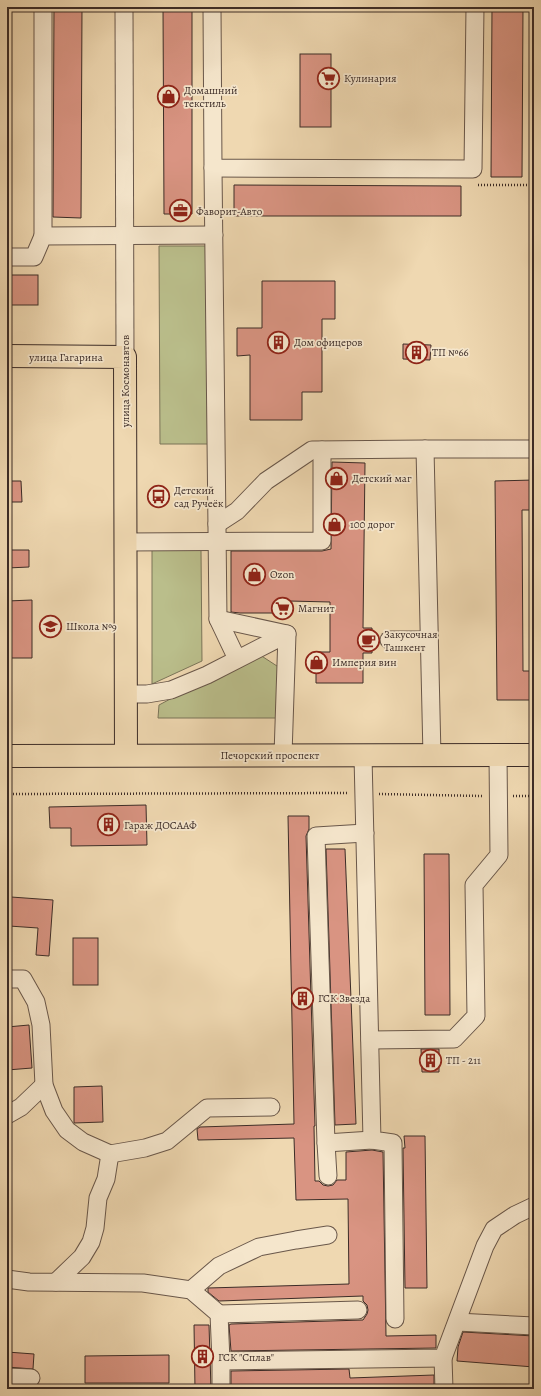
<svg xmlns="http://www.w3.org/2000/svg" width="541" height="1396" viewBox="0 0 541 1396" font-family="Alegreya,serif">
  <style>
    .green { fill: #babe8b; stroke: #7b7559 }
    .building { fill: #d99482; stroke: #3c2c27 }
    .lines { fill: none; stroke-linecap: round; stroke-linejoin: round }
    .minor-casing { stroke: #69574a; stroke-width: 19 }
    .major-casing { stroke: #3c2c27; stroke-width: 24 }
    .path { stroke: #3c2c27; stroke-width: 2.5; stroke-dasharray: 1 2; stroke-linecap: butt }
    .minor { stroke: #f5e6cc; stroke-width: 17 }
    .major { stroke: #efd8b1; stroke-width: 22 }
    .labels { text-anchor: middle; stroke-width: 3.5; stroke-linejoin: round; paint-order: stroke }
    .poi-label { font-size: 11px; fill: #3c2c27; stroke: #f5e6cc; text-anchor: start }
    .street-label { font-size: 11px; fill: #3c2c27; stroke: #f5e6cc }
  </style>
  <rect width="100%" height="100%" fill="#efd8b1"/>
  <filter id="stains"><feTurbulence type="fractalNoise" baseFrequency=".005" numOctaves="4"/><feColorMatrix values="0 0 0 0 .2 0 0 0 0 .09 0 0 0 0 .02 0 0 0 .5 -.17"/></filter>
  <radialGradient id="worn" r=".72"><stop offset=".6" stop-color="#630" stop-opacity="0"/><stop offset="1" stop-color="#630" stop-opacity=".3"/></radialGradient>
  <!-- green -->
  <g class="green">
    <polygon points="159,246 210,246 211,444 160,444"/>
    <polygon points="152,549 201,550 202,661 152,684"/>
    <polygon points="257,653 280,668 280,718 158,718 159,705"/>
  </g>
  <!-- building -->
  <g class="building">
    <polygon points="54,7 82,7 81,218 53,217"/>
    <polygon points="163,7 192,7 192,214 164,214"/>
    <polygon points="492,7 523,7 522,177 491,177"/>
    <rect x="300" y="54" width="31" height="73"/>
    <polygon points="234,185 461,186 461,216 234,216"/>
    <rect x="7" y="275" width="31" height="30"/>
    <polygon points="262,281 335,281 335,319 322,319 322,392 302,392 302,420 250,420 250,355 237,356 237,328 262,328"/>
    <polygon points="403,344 431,345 430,360 403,359"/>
    <polygon points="332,462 365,463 363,628 372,628 372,653 363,653 363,683 316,683 316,652 330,652 330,602 289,601 289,613 240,613 231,612 231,551 322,551 331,549"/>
    <polygon points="534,480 534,510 522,510 523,671 534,671 534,700 497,700 495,481"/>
    <polygon points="7,481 21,481 22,502 7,502"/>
    <polygon points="7,550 29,550 29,567 7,568"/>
    <polygon points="32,600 32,658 7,658 7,601"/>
    <polygon points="146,805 147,845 71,846 71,828 50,828 49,807"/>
    <polygon points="288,816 309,816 309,829 306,836 315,1126 314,1126 315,1181 319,1181 323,1185 328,1186 333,1185 337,1180 346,1180 346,1152 372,1150 383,1152 386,1336 436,1335 436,1348 231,1351 229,1325 231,1324 363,1320 367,1314 368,1310 367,1305 363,1301 363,1296 219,1301 208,1292 208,1288 349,1284 348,1199 296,1200 294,1138 198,1140 197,1129 200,1127 294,1124"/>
    <polygon points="326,849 345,849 356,1124 335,1125"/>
    <polygon points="424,854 449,854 450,1015 425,1015"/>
    <polygon points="11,897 53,900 49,956 36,955 38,928 9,926"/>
    <rect x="73" y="938" width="25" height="47"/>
    <polygon points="29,1025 32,1068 7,1070 7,1027"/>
    <polygon points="421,1049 439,1049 439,1072 422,1072"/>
    <polygon points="102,1086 103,1122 74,1123 74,1087"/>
    <polygon points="404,1136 425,1136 427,1288 405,1288 403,1148 405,1148"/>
    <polygon points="194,1325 209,1325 211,1389 195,1389"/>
    <polygon points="463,1332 534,1336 534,1367 457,1361 458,1347"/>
    <polygon points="7,1352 34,1354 33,1369 7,1367"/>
    <polygon points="169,1355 169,1383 85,1383 85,1356"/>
    <polygon points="349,1369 350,1378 434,1375 434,1389 231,1389 231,1371"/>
  </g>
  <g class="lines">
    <defs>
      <g id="minor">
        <polyline points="124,7 125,357"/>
        <polyline points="212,7 213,168 473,169 475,7"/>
        <polyline points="213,168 218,619 237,659"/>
        <polyline points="43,236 43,7"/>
        <polyline points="7,257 34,257 43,236 214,235"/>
        <polyline points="425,449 432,756"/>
        <polyline points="217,524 237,511 266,481 312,450 425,449 534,449"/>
        <polyline points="126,542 322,541 322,450"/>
        <polyline points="218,619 287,634"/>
        <polyline points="389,640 429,640"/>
        <polyline points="126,694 147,694 171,690 207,675 287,634 283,755"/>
        <polyline points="363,756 372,1140 393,1143 395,1319"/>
        <polyline points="365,833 316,836 326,1143 372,1140"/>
        <polyline points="7,979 23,979 36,1002 41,1025 44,1085 54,1111 67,1130 83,1142 110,1154 145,1148 167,1141 207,1108 271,1107"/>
        <polyline points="370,1040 454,1039 476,1016 474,885 499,855 498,755"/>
        <polyline points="7,1115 21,1107 44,1085"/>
        <polyline points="326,1143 328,1176"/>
        <polyline points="7,1279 29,1282 143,1283 191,1290 219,1314 221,1361 443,1358 485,1246 494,1229 515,1215 534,1206"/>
        <polyline points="56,1282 82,1257 91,1242 95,1228 98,1198 106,1179 110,1154"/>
        <polyline points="191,1290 219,1266 259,1247 296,1240 328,1235"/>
        <polyline points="219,1314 358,1310"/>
        <polyline points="457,1322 534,1326"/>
        <polyline points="443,1358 444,1389"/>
        <polyline points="221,1361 221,1389"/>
        <polyline points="7,1377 31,1378"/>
      </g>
      <g id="major">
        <polyline points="7,356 125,357 126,755"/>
        <polyline points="7,756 534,755"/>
      </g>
    </defs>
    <!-- minor casing -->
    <use href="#minor" class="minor-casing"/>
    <!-- major casing -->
    <use href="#major" class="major-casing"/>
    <!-- path -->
    <g class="path">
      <polyline points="478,185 534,185"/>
      <polyline points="7,794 348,793"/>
      <polyline points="379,794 482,796"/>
      <polyline points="513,796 534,796"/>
    </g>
    <!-- minor -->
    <use href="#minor" class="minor"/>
    <!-- major -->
    <use href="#major" class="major"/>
  </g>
  <!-- icons -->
  <defs>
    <symbol id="supermarket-ring" viewBox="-11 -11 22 22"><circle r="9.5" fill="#f5e6cc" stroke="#8f2418" stroke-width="1.5"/><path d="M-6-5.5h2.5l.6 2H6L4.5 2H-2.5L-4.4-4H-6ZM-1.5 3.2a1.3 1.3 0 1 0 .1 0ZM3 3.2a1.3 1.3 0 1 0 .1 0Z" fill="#8f2418"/></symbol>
    <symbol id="shop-ring" viewBox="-11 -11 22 22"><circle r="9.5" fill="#f5e6cc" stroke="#8f2418" stroke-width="1.5"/><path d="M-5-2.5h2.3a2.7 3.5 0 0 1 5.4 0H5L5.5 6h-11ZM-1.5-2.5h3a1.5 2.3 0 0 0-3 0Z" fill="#8f2418"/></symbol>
    <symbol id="office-ring" viewBox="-11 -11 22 22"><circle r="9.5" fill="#f5e6cc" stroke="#8f2418" stroke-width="1.5"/><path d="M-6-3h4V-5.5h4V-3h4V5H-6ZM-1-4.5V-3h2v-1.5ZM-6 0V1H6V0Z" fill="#8f2418"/></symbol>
    <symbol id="building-ring" viewBox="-11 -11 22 22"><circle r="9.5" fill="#f5e6cc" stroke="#8f2418" stroke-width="1.5"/><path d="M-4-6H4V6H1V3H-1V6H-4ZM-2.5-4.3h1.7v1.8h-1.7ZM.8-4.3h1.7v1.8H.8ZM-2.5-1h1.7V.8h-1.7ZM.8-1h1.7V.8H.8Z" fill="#8f2418"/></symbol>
    <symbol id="bus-ring" viewBox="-11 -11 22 22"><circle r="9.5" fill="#f5e6cc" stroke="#8f2418" stroke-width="1.5"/><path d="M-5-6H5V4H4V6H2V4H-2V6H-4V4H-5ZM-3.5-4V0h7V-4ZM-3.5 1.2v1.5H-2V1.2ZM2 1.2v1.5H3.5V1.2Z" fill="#8f2418"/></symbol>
    <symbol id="school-ring" viewBox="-11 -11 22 22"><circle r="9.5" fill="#f5e6cc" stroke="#8f2418" stroke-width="1.5"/><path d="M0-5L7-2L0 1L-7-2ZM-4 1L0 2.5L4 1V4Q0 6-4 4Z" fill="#8f2418"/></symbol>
    <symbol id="cafe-ring" viewBox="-11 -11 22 22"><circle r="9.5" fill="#f5e6cc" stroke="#8f2418" stroke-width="1.5"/><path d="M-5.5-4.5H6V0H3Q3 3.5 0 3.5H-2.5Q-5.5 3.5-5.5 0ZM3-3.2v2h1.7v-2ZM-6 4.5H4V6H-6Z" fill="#8f2418"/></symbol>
  </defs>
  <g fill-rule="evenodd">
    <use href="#supermarket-ring" x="316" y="66" width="25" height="25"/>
    <use href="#shop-ring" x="156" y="84" width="25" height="25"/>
    <use href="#office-ring" x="168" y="198" width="25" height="25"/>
    <use href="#building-ring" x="266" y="330" width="25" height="25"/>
    <use href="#building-ring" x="404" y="340" width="25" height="25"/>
    <use href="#shop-ring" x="324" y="466" width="25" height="25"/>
    <use href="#bus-ring" x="146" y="484" width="25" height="25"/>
    <use href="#shop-ring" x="322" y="512" width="25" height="25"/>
    <use href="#shop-ring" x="242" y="562" width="25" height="25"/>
    <use href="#supermarket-ring" x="270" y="596" width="25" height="25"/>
    <use href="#school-ring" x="38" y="614" width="25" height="25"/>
    <use href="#cafe-ring" x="356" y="628" width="25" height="25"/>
    <use href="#shop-ring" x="304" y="650" width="25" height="25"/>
    <use href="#building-ring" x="96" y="812" width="25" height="25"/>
    <use href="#building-ring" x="290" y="986" width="25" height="25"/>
    <use href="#building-ring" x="418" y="1048" width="25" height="25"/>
    <use href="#building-ring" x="190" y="1344" width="25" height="25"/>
  </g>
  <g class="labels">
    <!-- poi labels -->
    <g class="poi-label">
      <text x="344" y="82">Кулинария</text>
      <text x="184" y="94">Домашний<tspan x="184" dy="13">текстиль</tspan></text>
      <text x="196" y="215">Фаворит-Авто</text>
      <text x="294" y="346">Дом офицеров</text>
      <text x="432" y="356">ТП №66</text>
      <text x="352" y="482">Детский маг</text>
      <text x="174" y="494">Детский<tspan x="174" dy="13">сад Ручеёк</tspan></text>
      <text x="350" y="528">100 дорог</text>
      <text x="270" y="578">Ozon</text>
      <text x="298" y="612">Магнит</text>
      <text x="66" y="630">Школа №9</text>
      <text x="384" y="638">Закусочная<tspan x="384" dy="13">Ташкент</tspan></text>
      <text x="332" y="666">Империя вин</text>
      <text x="124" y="829">Гараж ДОСААФ</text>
      <text x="318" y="1002">ГСК Звезда</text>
      <text x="446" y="1064">ТП - 211</text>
      <text x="218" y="1361">ГСК "Сплав"</text>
    </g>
    <!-- street labels -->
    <g class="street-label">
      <text x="66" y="361">улица Гагарина</text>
      <text transform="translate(125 381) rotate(-90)" y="4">улица Космонавтов</text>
      <text x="270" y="759">Печорский проспект</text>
    </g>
  </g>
  <!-- margin -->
  <rect width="541" height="1396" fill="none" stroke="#efd8b1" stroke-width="24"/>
  <rect x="8" y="8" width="525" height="1380" fill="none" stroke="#3c2c27" stroke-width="2"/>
  <rect x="12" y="12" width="517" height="1372" fill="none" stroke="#3c2c27"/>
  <rect width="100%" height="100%" filter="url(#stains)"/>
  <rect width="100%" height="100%" fill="url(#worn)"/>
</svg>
